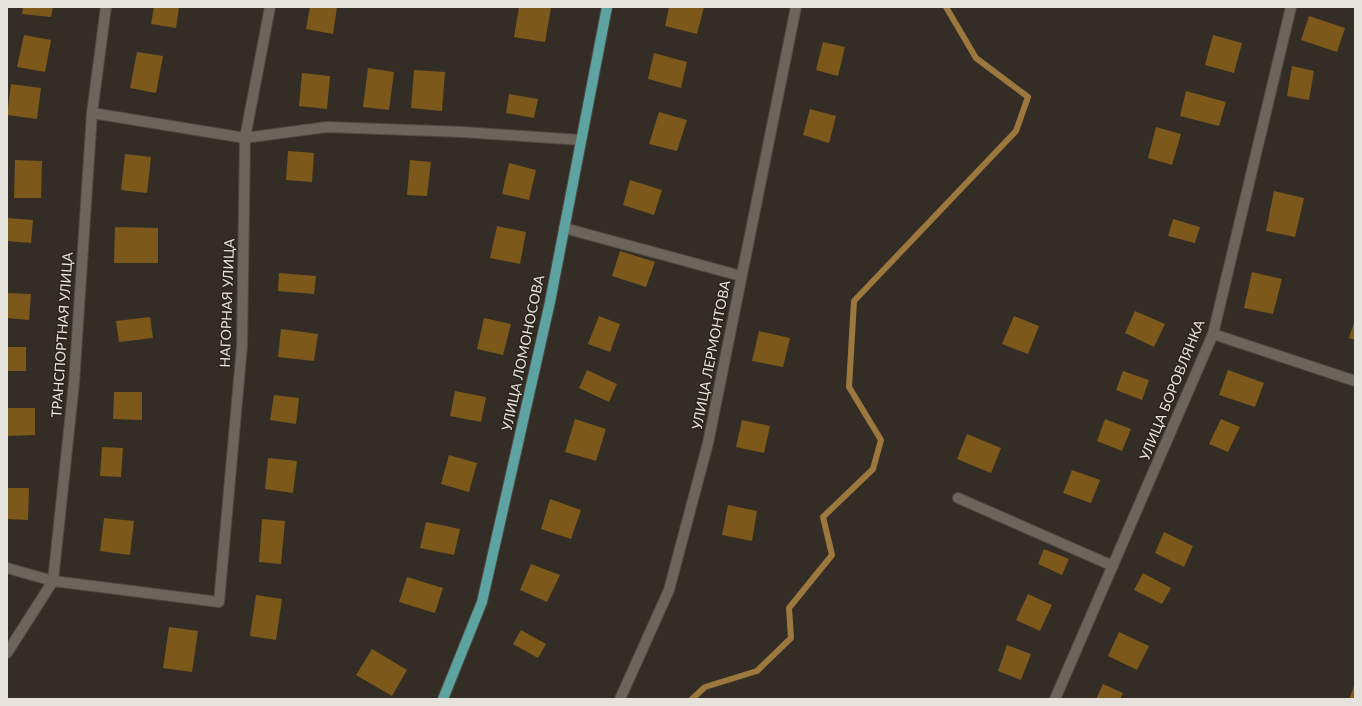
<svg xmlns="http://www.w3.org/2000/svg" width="1362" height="706" viewBox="0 0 1362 706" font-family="Lato,sans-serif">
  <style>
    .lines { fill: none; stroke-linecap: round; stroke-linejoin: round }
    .stream { stroke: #9d783e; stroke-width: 6 }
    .building { fill: #7c581b }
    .minor-casing { stroke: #504a44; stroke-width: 12 }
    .major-casing { stroke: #504a44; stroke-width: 12 }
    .minor { stroke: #6c655b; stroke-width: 10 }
    .major { stroke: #5da3a1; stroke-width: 10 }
    .labels { text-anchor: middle; stroke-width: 3; stroke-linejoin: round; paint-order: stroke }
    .street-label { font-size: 14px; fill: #e6e2dc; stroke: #29231b }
  </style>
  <rect width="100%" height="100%" fill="#332d25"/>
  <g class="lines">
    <!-- stream -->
    <polyline class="stream" points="692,699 705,687 757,671 791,638 789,608 832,555 823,517 873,469 881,440 849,387 854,301 1016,131 1028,97 976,58 946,7"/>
  </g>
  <!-- building -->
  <g class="building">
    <polygon points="23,7 53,7 51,17 22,14"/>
    <polygon points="154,7 179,7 176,28 151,24"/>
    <polygon points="310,7 337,7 333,34 306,29"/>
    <polygon points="519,7 551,8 545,42 514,37"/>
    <polygon points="669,7 704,7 697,34 665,26"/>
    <polygon points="1309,16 1345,28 1337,52 1301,40"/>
    <polygon points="24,35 51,40 45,72 17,67"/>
    <polygon points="1213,35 1242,43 1234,73 1205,65"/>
    <polygon points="823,42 845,47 838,76 816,70"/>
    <polygon points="137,52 163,56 156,93 130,88"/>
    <polygon points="654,53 687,62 681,88 648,79"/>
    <polygon points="1292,66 1314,71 1309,100 1287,96"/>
    <polygon points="368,68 394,72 389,110 363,107"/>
    <polygon points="414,70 445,72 442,111 411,108"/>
    <polygon points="302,73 330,76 327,109 299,106"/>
    <polygon points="11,84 41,88 37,119 7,115"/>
    <polygon points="1186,91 1226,102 1219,126 1180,116"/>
    <polygon points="509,94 538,99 534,118 506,113"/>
    <polygon points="810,109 836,116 829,143 803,135"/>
    <polygon points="659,112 687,120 677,151 649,144"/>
    <polygon points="1156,127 1181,134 1172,165 1148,158"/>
    <polygon points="288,151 314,153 312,182 286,180"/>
    <polygon points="125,154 151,157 147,193 121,190"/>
    <polygon points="15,160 42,161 41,198 14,198"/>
    <polygon points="410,160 431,162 427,196 407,195"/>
    <polygon points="509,163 536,170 529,200 502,194"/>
    <polygon points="630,180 662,190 654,215 623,205"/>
    <polygon points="1274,191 1304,198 1295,237 1266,231"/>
    <polygon points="7,218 33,220 31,243 7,241"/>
    <polygon points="1173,219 1200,227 1195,243 1168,236"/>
    <polygon points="497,226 526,232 520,264 490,258"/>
    <polygon points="115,227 158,228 158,263 114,263"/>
    <polygon points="620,251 655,262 646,287 612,276"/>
    <polygon points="1252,272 1282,279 1273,314 1244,308"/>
    <polygon points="279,273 316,276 314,294 278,291"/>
    <polygon points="7,293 31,294 29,320 7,318"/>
    <polygon points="1135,311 1165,324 1154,347 1125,333"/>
    <polygon points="599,316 620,324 610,352 588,344"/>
    <polygon points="1014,316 1039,326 1028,354 1002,344"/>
    <polygon points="150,317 153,338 119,342 116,321"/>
    <polygon points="484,318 511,324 503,355 477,349"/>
    <polygon points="1355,319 1355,340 1349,338"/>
    <polygon points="281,329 318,334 314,361 278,357"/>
    <polygon points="759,331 790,338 783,367 752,361"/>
    <rect x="7" y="347" width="19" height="24"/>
    <polygon points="587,370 617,384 609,402 579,388"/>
    <polygon points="1228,370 1264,383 1255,407 1219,395"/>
    <polygon points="1123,371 1149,380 1142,400 1116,390"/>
    <polygon points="455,391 486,397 481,422 450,416"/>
    <polygon points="114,392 142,392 142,420 113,419"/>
    <polygon points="274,395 299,398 296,424 270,420"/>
    <polygon points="7,408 35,408 35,435 7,436"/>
    <polygon points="575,419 606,429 596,461 565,452"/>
    <polygon points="1105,419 1131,429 1122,451 1097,441"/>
    <polygon points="1221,419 1240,427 1228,452 1209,444"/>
    <polygon points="742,420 770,426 764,453 736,447"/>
    <polygon points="967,434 1001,448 991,473 957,459"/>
    <polygon points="102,447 123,448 121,477 100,476"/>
    <polygon points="449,455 477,463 469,492 441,484"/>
    <polygon points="268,458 297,461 293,493 265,489"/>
    <polygon points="1072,470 1100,480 1091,503 1063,493"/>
    <polygon points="7,488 29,488 28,520 7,519"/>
    <polygon points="550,499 581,510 571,539 541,529"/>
    <polygon points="728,505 757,511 752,541 722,535"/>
    <polygon points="104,518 134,521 130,555 100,551"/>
    <polygon points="262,519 285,521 281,564 259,562"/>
    <polygon points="426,522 460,529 454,555 420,548"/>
    <polygon points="1164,532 1193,546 1184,567 1155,553"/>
    <polygon points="1044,549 1069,559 1062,575 1038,564"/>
    <polygon points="531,564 560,575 547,602 520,590"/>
    <polygon points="1143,573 1171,588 1162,604 1134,590"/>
    <polygon points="407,577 443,588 435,613 399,602"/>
    <polygon points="1028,594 1052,605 1040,631 1016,620"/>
    <polygon points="256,595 282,599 276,640 250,636"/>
    <polygon points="169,627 198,631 192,672 163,668"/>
    <polygon points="521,630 546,644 538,658 513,644"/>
    <polygon points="1119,632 1149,646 1137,670 1108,656"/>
    <polygon points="1007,645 1031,654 1021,680 998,671"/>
    <polygon points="372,649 407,670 392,696 356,675"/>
    <polygon points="1355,683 1355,699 1349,699"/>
    <polygon points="1103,684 1123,693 1120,699 1096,699"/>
  </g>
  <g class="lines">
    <defs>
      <g id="minor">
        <polyline points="92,113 245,138 327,127 463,132 581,140"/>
        <polyline points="564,228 741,276"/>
        <polyline points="1213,334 1355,381"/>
        <polyline points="958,498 1113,566"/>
        <polyline points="7,568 53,581 219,602 242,346 245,138 270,7"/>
        <polyline points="7,653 53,581 74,383 92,113 106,7"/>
        <polyline points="620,699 669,590 708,443 796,7"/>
        <polyline points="1055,699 1213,334 1291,7"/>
      </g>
      <polyline id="major" points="443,699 482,602 550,302 607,7"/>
    </defs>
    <!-- minor casing -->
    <use href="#minor" class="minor-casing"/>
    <!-- major casing -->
    <use href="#major" class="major-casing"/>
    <!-- minor -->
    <use href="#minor" class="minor"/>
    <!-- major -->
    <use href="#major" class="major"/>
  </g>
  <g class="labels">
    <!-- street labels -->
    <g class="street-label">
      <text transform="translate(227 303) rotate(-88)" y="5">НАГОРНАЯ УЛИЦА</text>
      <text transform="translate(62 335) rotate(-86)" y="5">ТРАНСПОРТНАЯ УЛИЦА</text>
      <text transform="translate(523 353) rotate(-78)" y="5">УЛИЦА ЛОМОНОСОВА</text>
      <text transform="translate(711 355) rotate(-79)" y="5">УЛИЦА ЛЕРМОНТОВА</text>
      <text transform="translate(1172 390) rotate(-68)" y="5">УЛИЦА БОРОВЛЯНКА</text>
    </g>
  </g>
  <!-- border -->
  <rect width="1362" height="706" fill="none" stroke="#e6e2dc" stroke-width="16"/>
</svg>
